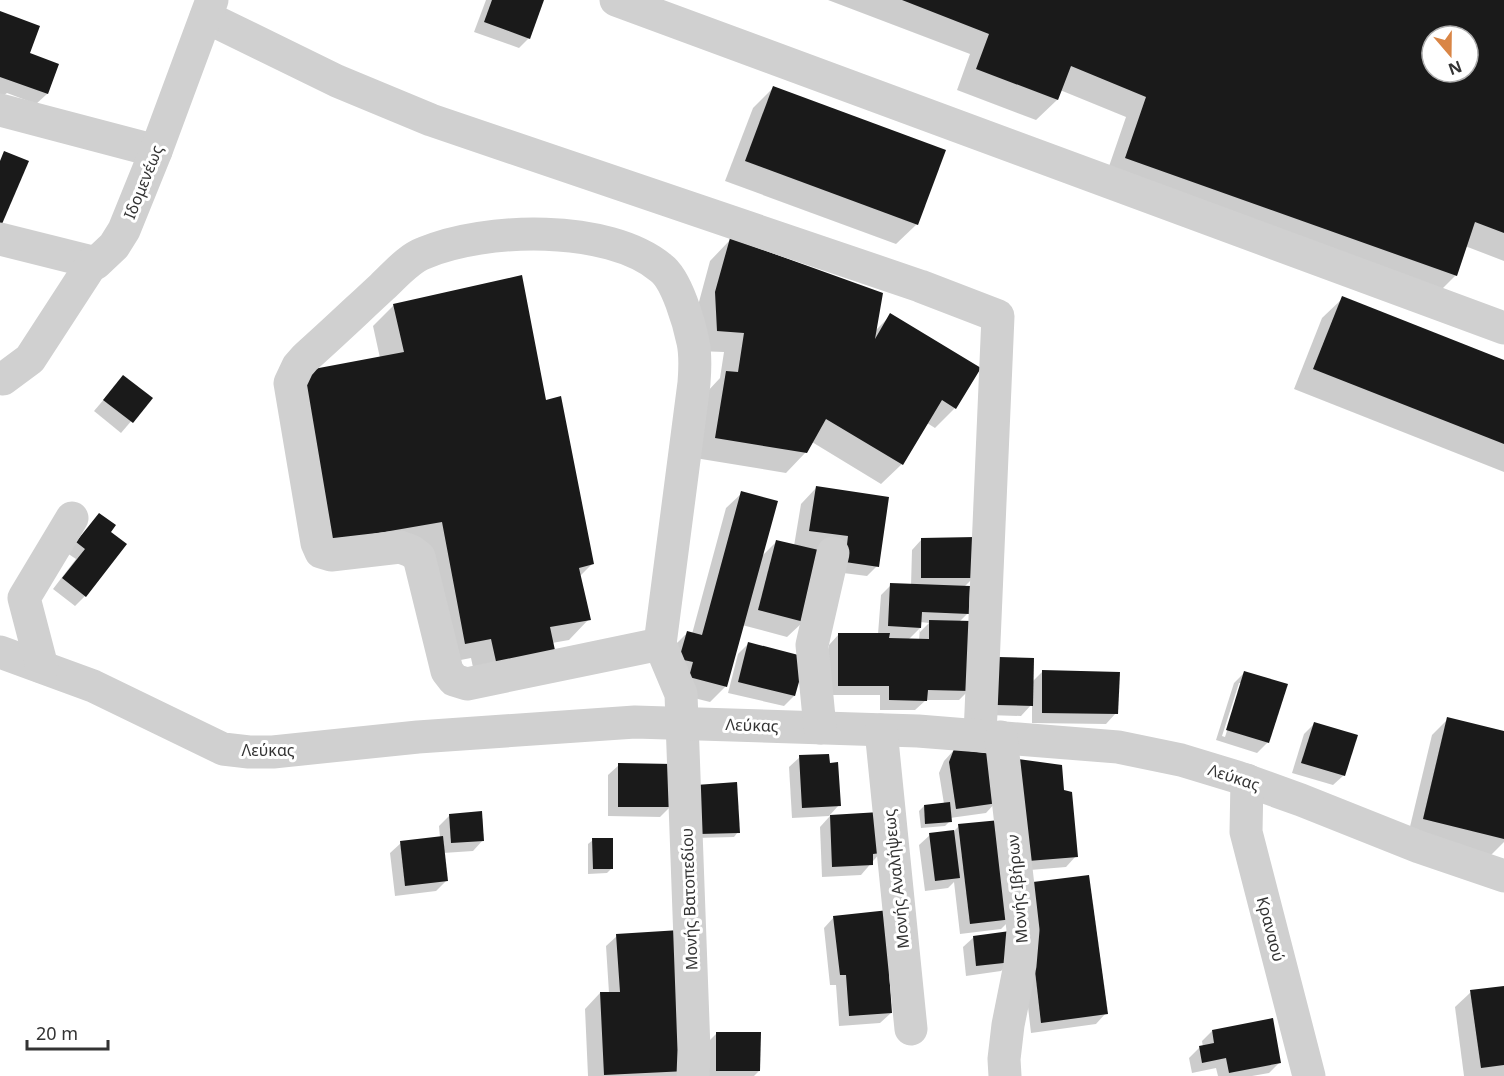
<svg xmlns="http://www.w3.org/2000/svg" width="1504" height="1076" viewBox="0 0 1504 1076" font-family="'Noto Sans',sans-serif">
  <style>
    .shadow { fill: #0003; fill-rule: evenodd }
    .building { fill: #1a1a1a; fill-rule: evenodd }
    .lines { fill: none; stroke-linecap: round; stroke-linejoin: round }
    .minor { stroke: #d0d0d0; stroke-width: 33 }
    .labels { text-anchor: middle; stroke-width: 6; stroke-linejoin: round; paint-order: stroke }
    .street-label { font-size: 16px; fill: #333; stroke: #fff }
  </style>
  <rect width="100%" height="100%" fill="#fff"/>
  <!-- shadow -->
  <g class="shadow">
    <polygon points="486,0 540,0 529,38 519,48 474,32"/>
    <path d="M828,0H1504V261L1465,246L1456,275L1435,296L1105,178L1126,117L1060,90L1057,100L1036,120L957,90L970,54ZM1432,36H1468V72H1432Z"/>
    <polygon points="0,13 28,54 57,65 47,94 36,104 7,93 0,98"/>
    <polygon points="773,88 917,224 896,244 725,181 753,108"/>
    <polygon points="730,240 875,331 891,315 955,408 935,428 927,423 902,464 881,484 812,442 806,452 786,473 695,458 706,393 720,378 724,352 697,351 696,313 710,261"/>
    <polygon points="1343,298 1504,362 1504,472 1294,389 1322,318"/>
    <polygon points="394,305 545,402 592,564 579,577 589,619 569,640 552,643 477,686 471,658 445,663 422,542 312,561 380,358 373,326"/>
    <polygon points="123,377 151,398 121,433 94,411"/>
    <polygon points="816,488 877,566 867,576 835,572 803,622 787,637 742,625 725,687 710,702 674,693 672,648 687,633 692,634 726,508 742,493 761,557 777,541 794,546 801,504"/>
    <polygon points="99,515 85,596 75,606 53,589 76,559 67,553"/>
    <path d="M922,539L974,577L963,588L968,613L959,622L969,690L959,700H926L915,710H880V695H829V645L839,634H878L881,595L891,585L911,586L912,550ZM920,622L929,623L920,632ZM920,628L919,640H908Z"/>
    <polygon points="748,644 794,696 784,706 728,693 738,654"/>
    <polygon points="988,669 1032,682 1043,671 1116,713 1106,724 1032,723 1032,704 1021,716 987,715"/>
    <path d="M1245,672L1268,742L1257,753L1216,740L1234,683ZM1239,683H1242L1225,737L1222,736Z"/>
    <polygon points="1448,719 1504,733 1504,842 1491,855 1408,835 1432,735"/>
    <polygon points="1314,724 1344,775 1333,785 1292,773 1304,734"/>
    <polygon points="954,750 996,802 986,813 950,818 950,821 945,826 921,828 919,811 924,806 944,804 939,773 944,761"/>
    <polygon points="800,757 839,805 829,816 792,818 789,767"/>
    <polygon points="619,765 671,806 660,817 608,816 608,775"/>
    <polygon points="1062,792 1076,856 1066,867 1018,871"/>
    <polygon points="449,816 483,840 473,851 443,853 446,881 436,891 395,896 390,853 401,843 440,838 439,826"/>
    <polygon points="830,816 880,853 861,875 822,877 820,827"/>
    <polygon points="694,826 738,832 734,837 695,838"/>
    <polygon points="959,826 1106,1013 1096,1024 1031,1033 1024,972 1012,918 1001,929 960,934 954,882 948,888 925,891 919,845 930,835 953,832"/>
    <polygon points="593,840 612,868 607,873 588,874 588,844"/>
    <polygon points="834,917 888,976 891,1013 880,1023 839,1026 836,985 830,985 824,928"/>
    <polygon points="617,936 680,1076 588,1076 585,1009 600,993 609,993 606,946"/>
    <polygon points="974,937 1012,961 1001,971 966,976 963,947"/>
    <polygon points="1504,987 1504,1076 1464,1076 1455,1007 1471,992"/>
    <polygon points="1212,1031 1280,1062 1269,1073 1252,1076 1218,1076 1216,1068 1192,1073 1189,1058 1200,1047 1203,1047 1202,1041"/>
    <polygon points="717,1033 759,1071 754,1076 706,1076 706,1044"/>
  </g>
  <!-- building -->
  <g class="building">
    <polygon points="492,0 544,0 530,39 484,22"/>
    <path d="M902,0H1504V233L1475,222L1457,276L1125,158L1146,97L1071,66L1058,100L976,69L989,34ZM1432,36H1468V72H1432Z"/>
    <polygon points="0,11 40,26 30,53 59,64 48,94 0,77"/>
    <polygon points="773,86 946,150 918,225 745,161"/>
    <polygon points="4,151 29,161 2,224 0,223 0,161"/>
    <polygon points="730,238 883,293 875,339 890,313 981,368 956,409 942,400 903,465 826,419 807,453 715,438 726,371 738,372 744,333 717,331 715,292"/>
    <polygon points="522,275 546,400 561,396 594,564 579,568 591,620 550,627 556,655 497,666 491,639 465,644 442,522 332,541 303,371 404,352 393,304"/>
    <polygon points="1342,296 1504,360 1504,444 1313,369"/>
    <polygon points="123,375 153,398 133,423 103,400"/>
    <polygon points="816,486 889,497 879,567 845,562 848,536 809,531"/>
    <polygon points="741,491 778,501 727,687 689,677 693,662 679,659 687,631 702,635"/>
    <polygon points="99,513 116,525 111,532 127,544 86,597 62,578 85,549 76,542"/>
    <polygon points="976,537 976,578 921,578 921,538"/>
    <polygon points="776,540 823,551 804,622 758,610"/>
    <polygon points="890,583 970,586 969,614 922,612 921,628 888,626"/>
    <polygon points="929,620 972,621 971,691 928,690 927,701 889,700 889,686 838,686 838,633 890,633 889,638 929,639"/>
    <polygon points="748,642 806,657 795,696 738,682"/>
    <polygon points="998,657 1034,658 1033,706 997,705"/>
    <polygon points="1042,670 1120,672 1118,714 1042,713"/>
    <polygon points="1244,671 1288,684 1269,743 1226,730"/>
    <polygon points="1447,717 1504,731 1504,839 1423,819"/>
    <polygon points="1314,722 1358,735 1345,776 1301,763"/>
    <polygon points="954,749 992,754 998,803 956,809 949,762"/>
    <polygon points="829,754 830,763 838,762 841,806 802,808 799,755"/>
    <polygon points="1018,759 1062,765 1064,790 1072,792 1078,857 1028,861"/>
    <polygon points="618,763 673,764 672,807 618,807"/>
    <polygon points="737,782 740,833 699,834 696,785"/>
    <polygon points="950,802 952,822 925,824 924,805"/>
    <polygon points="482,811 484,841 451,843 449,814"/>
    <polygon points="880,812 881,853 873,854 873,865 832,867 830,815"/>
    <polygon points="1000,820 1013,919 970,924 958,824"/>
    <polygon points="954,830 960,878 935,881 929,833"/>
    <polygon points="443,836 448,881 405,886 400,841"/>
    <polygon points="592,838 613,838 613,869 593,869"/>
    <polygon points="1089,875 1108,1014 1041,1023 1025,883"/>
    <polygon points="889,910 889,972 892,1013 849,1016 846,975 840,975 833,916"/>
    <polygon points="680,930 687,1071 604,1075 600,992 620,992 616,934"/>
    <polygon points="1010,931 1013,962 976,966 973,936"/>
    <polygon points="1504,986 1504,1065 1481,1068 1470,990"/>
    <polygon points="1273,1018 1281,1063 1229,1073 1226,1058 1202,1063 1199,1046 1214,1043 1212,1030"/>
    <polygon points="716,1032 761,1032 760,1071 716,1071"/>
  </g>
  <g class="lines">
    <!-- minor -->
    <g class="minor">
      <polyline points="616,0 1504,328"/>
      <polyline points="206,17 337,81 431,120 920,286 998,316 980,735"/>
      <polyline points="0,110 156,151"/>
      <polyline points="0,239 96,263 114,246 124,230 156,151 212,0"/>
      <polyline points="3,379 30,359 93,262"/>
      <path d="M660,644L467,684L454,680L447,671L419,557L411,551L400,547L331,555L321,552L317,543L290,383L298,366L305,358C331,335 356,311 382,287C395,275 408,259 424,253C485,227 608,224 661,268C677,280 689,323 693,342C696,356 695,370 694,383L660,644L681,694L694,1050L693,1076"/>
      <polyline points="0,652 93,686 223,749 249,752 273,752 418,737 635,722 918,731 1118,747 1181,760 1237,777 1301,800 1419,847 1504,876"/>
      <polyline points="42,667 24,598 72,518"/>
      <polyline points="820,728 812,645 833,553"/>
      <polyline points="881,730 911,1029"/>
      <polyline points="1001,737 1023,930 1020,965 1008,1025 1004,1059 1005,1076"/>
      <polyline points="1247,780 1246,832 1309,1076"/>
    </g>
  </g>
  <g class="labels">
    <!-- street labels -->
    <g class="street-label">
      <text transform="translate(143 182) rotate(-68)" y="6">Ιδομενέως</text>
      <text transform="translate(752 725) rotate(2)" y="6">Λεύκας</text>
      <text x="268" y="756">Λεύκας</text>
      <text transform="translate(1234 777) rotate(18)" y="6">Λεύκας</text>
      <text transform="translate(896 879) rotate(-96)" y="6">Μονής Αναλήψεως</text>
      <text transform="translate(1017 889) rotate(-95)" y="6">Μονής Ιβήρων</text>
      <text transform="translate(689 899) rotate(-92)" y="6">Μονής Βατοπεδίου</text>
      <text transform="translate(1271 929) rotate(75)" y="6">Κραναού</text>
    </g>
  </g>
  <!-- north arrow -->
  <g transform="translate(1450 54) rotate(160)"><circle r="28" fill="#ffffff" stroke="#adadad" stroke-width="1.5"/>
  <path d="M0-4.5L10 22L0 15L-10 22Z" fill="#d98545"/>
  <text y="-9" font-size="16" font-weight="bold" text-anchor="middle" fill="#333333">N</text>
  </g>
  <!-- scale -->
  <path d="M27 1040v9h81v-9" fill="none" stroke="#333333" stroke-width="3"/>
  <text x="36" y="1040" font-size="18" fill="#333333" stroke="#ffffff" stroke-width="4.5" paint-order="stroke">20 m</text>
</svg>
